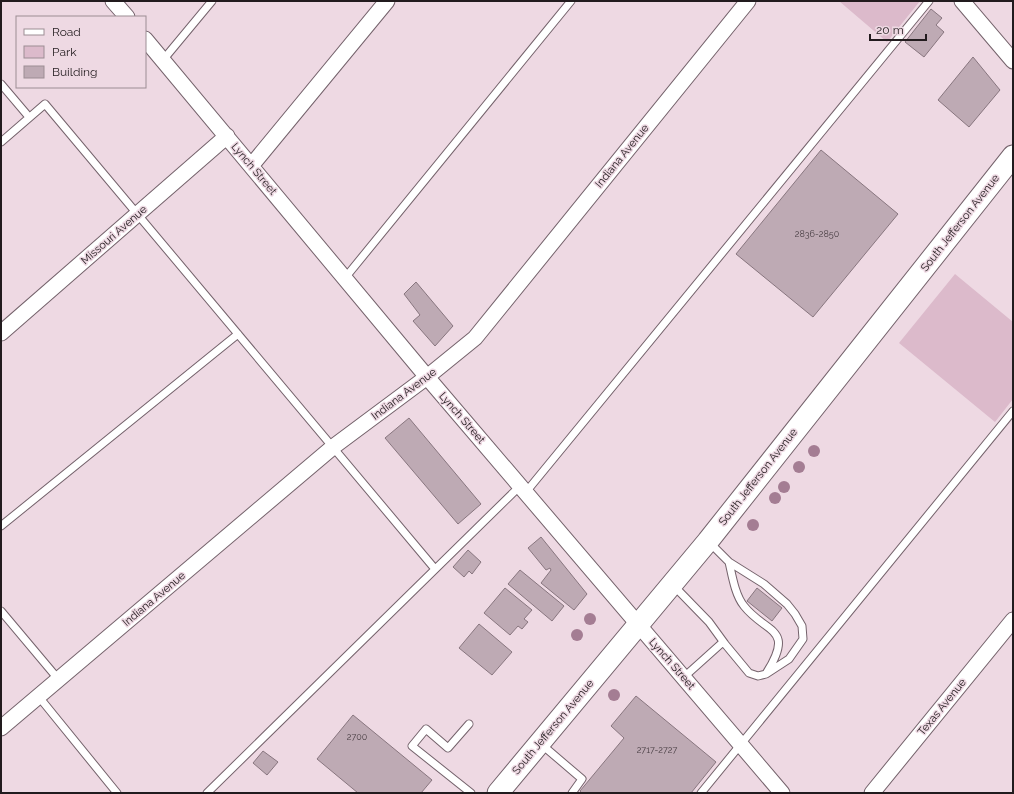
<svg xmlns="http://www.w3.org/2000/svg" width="1014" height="794" font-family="Raleway,sans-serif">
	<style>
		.green { fill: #dcbacb }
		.building { fill: #beaab4; stroke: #88767f }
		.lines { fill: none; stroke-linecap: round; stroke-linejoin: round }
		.lane-casing { stroke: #74626b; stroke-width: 9 }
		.street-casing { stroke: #74626b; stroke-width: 17 }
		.secondary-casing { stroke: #74626b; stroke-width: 23 }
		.lane { stroke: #fff; stroke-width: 7 }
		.street { stroke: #fff; stroke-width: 15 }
		.secondary { stroke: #fff; stroke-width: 21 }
		.tree { fill: #a47d93 }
		.labels { text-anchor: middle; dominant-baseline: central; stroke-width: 3; stroke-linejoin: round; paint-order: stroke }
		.number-label { font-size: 9px; fill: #493f44 }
		.street-label { font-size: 11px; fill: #221b1e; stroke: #eed9e3 }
	</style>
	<rect width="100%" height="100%" fill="#eed9e3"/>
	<path class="green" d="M839,1H920L887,42Z
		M955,274L1013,322V399L995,422L899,343Z"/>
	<path class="building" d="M931,9L942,18L936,25L944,32L924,57L905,42Z
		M973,57L1000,90L969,127L938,100Z
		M821,150L898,214L813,317L736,254Z
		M416,282L453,326L435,346L413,321L420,315L404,294Z
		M409,418L481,504L458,524L385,438Z
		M541,537L587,594L574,610L541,583L551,570L550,568L546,570L528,548Z
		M468,550L481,562L472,574L469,571L464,577L453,567Z
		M520,570L564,606L552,621L508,584Z
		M505,588L532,610L524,619L528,622L522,629L518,626L510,635L484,613Z
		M757,588L782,608L772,621L747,601Z
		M479,624L512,652L492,675L459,648Z
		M636,696L716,762L691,793H582L580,791L624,738L611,726Z
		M353,715L432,780L421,793H358L317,759Z
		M263,751L278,762L267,775L253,763Z"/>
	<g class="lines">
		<g class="lane-casing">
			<path id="lane" d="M163,60L212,1
				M1,84L29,117
				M1,142L45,104L435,569
				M345,278L571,1
				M526,492L929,1
				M1,526L238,334
				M729,562C732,575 735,595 744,606C766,634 795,627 767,672
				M674,586L709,622L725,644L749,673L758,676L766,674L789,659L803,639L802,626L795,614L787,604L764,584L729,562L710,543
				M1,611L59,680
				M684,677L723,642
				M39,697L117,793
				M469,724L448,748L426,729L412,746L471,793
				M541,744L582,779L572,793
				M207,793L520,486
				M701,793L1013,411"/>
		</g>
		<g class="street-casing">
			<path id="street" d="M113,1L127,17
				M962,1L1013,61
				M145,39L427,377L782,793
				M251,166L387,1
				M1,333L227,136
				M1,728L333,447L427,377L475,338L748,1
				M872,793L1013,620"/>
		</g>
		<g class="secondary-casing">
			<path id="secondary" d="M498,793L708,541L1013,156"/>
		</g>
		<use href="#lane" class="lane"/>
		<use href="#street" class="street"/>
		<use href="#secondary" class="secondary"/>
	</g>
	<g class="tree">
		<circle cx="814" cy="451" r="6"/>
		<circle cx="799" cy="467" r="6"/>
		<circle cx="784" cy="487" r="6"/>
		<circle cx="775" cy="498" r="6"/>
		<circle cx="753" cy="525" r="6"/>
		<circle cx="590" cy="619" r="6"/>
		<circle cx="577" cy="635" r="6"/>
		<circle cx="614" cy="695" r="6"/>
	</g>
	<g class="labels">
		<g class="number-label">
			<text x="817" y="234">2836-2850</text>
			<text x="357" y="737">2700</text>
			<text x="657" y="750">2717-2727</text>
		</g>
		<g class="street-label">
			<text transform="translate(622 156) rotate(-51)">Indiana Avenue</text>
			<text transform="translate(254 169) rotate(50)">Lynch Street</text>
			<text transform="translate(960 223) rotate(-52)">South Jefferson Avenue</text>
			<text transform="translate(114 235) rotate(-41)">Missouri Avenue</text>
			<text transform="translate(404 394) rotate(-37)">Indiana Avenue</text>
			<text transform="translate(462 418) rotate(49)">Lynch Street</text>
			<text transform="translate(758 477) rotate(-52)">South Jefferson Avenue</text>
			<text transform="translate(154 599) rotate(-40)">Indiana Avenue</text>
			<text transform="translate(672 664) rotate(49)">Lynch Street</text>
			<text transform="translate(942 707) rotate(-51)">Texas Avenue</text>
			<text transform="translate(553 727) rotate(-50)">South Jefferson Avenue</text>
		</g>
	</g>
	<rect width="1014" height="794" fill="none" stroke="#221b1e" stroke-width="4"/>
	<rect x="16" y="16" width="130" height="72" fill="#eed9e3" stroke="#9c8d94"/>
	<rect x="24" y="29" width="20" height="6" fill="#ffffff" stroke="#9c8d94"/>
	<text x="52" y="36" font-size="12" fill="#221b1e">Road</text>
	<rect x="24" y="46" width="20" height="12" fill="#dcbacb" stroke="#9c8d94"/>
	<text x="52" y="56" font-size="12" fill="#221b1e">Park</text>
	<rect x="24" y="66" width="20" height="12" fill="#beaab4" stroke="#9c8d94"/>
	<text x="52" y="76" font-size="12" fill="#221b1e">Building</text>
	<path d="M870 34v6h56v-6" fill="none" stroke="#221b1e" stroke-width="2"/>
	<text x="876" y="34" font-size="12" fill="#221b1e" stroke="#eed9e3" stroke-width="3" paint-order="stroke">20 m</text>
</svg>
